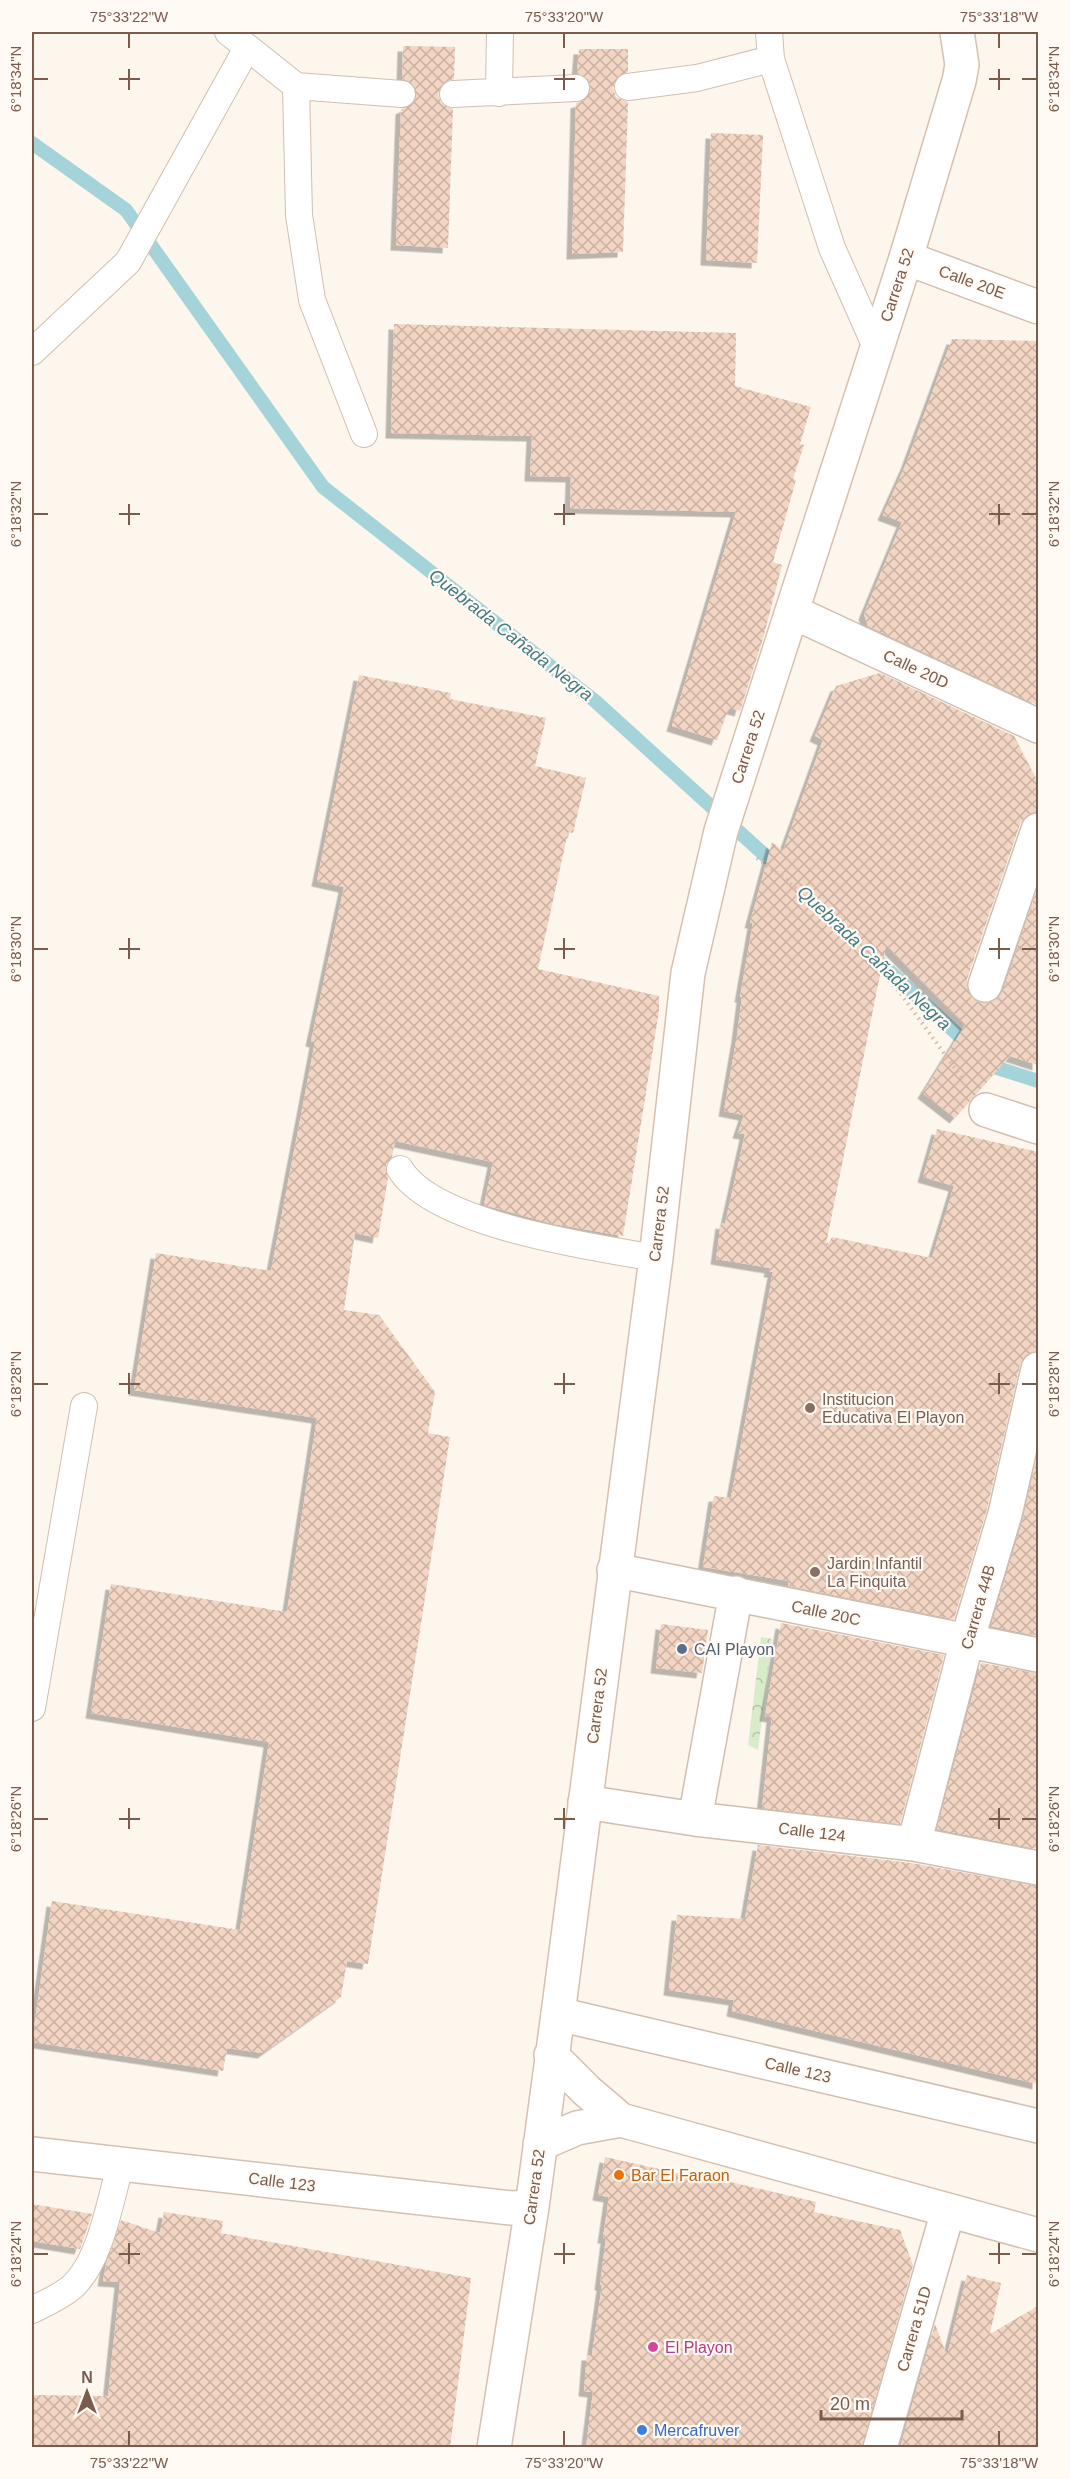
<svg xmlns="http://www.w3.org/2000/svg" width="1070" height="2479" font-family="Helvetica,sans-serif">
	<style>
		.park { fill: url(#park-crowns) }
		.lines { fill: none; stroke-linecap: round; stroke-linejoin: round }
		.stream { stroke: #a5d3da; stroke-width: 14 }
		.building { fill: url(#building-cross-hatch); filter: url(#shadow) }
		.lane-casing { stroke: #d1beb0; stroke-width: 28 }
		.street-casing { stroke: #d1beb0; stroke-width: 36 }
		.secondary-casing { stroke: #d6c0b0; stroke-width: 36 }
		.path { stroke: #d9b8a5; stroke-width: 4; stroke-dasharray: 1.5 4.5; stroke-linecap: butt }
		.lane { stroke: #fff; stroke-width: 26 }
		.street { stroke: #fff; stroke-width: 33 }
		.secondary { stroke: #fff; stroke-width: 33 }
		.ticks { fill: none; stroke: #7a5c4d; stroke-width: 2 }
		.education-dot { fill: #8d6e63; stroke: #fffaf3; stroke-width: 2 }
		.service-dot { fill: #5c6f8a; stroke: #fffaf3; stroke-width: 2 }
		.food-dot { fill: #e8710a; stroke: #fffaf3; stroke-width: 2 }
		.hotel-dot { fill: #d1479c; stroke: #fffaf3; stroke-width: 2 }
		.shop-dot { fill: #3f7fe0; stroke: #fffaf3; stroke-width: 2 }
		.labels { text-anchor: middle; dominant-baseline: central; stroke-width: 4.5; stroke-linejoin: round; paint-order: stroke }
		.street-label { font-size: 16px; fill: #7a5c4d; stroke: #fffaf3 }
		.education-label { font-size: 16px; fill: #785e54; stroke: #fffaf3; text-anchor: start }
		.service-label { font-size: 16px; fill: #4e5e75; stroke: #fffaf3; text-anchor: start }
		.food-label { font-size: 16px; fill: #c56008; stroke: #fffaf3; text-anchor: start }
		.hotel-label { font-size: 16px; fill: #b23c85; stroke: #fffaf3; text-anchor: start }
		.shop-label { font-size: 16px; fill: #366cbe; stroke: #fffaf3; text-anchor: start }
		.water-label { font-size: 18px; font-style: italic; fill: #437c86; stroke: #fffaf3 }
		.neatline { fill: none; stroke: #7a5c4d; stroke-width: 2 }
		.ticks-label { font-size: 15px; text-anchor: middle; fill: #7a5c4d }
	</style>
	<defs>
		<pattern id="park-crowns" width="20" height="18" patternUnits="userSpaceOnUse" patternTransform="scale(1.5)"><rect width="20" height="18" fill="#d8ecc9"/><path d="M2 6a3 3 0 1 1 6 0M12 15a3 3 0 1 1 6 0" fill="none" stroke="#b4c2a5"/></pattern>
		<pattern id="building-cross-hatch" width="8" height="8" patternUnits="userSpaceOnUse" patternTransform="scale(1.5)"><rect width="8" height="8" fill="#f3d5c3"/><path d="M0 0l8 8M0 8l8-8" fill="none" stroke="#cab0a1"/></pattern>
		<filter id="shadow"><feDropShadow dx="-5.5" dy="5.5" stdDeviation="0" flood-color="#0004"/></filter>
	</defs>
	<rect width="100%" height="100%" fill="#fdf6ec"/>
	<path class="park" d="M761,1637L772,1639L758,1750L748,1745Z"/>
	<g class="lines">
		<path class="stream" d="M32,143L126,210L323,487L595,701L780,869
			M869,952L971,1047
			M985,1061L991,1066L1038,1081"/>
	</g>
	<path class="building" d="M403,46L455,47L454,79L444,82L438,94L441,103L453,109L448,248L396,245L401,109L414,103L417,95L411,82L402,79Z
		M579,49H628V72L618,76L613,88L616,97L628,102L623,252L572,254L576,103L585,100L591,88L588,79L577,73Z
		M711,133L763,135L757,263L706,260Z
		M394,324L736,333L735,386L811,407L800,444L804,445L793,479L796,480L773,562L782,565L764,635L740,711L729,708L717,740L672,726L736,512L570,508L571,477L530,476L532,436L391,433Z
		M952,339L1038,341L1037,705L868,626L864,614L902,522L883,515L906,464Z
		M880,673L1014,736L1038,782V812L1026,816L1020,824L967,979V988L971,997L978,1002L988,1003L998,999L1003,991L1038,886V1065L1010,1056L955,1118L923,1093L965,1025L886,945L825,1249L832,1237L932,1258L954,1186L923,1177L937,1129L1038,1152V1351L1025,1356L1020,1365L987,1509L954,1619L788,1586L789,1581L703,1567L714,1496L731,1498L773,1272H769L770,1268L716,1259L721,1223L725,1224L745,1134L738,1133L744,1115L724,1111L737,1036L742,997H740L753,923H750L772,842L783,851L823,740L815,736L836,686Z
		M359,675L451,693L450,699L546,718L535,766L586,778L573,833L568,832L538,969L659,996V1011L623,1236L554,1224L484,1205L493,1162L395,1141L392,1157L386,1165L388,1178L378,1238L355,1233L344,1310L379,1315L435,1392L428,1433L450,1437L368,1964L347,1961L341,1997L263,2053L227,2048L223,2071L32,2042L52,1901L240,1930L269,1742L91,1713L111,1584L287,1612L317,1418L134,1390L156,1253L271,1271L315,1042L311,1041L344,887L317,881Z
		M1038,1451V1636L991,1626L1023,1519Z
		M781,1623L944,1655L900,1824L762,1808L772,1717L765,1716Z
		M661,1624L708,1630L702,1673L656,1668Z
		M981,1663L1038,1673V1849L937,1829Z
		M758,1845L911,1863L1038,1886V2084L732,2011L734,2000L669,1990L677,1915L745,1919Z
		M605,2157L722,2183V2180L816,2202L814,2212L900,2230L913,2265L862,2448H586L593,2392L584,2391L587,2355H592L602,2285H600L606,2238H603L609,2197L598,2195Z
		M32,2204L92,2214L80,2249L32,2241Z
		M164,2212L223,2221L221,2233L471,2278L450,2448H32V2395L108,2396L120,2282L103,2281L106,2264L121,2220L160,2233Z
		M967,2275L1001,2283L990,2334L1038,2306V2448H900L935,2324L947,2356Z"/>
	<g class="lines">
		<g class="lane-casing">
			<path id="lane" d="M228,32L296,86L402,94
				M769,32L771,59L832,248L877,349
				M296,86L299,215L312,300L364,434
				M628,87L697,78L771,59
				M499,93L500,32
				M453,94L576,88
				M32,352L128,262L247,48
				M400,1169C434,1225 592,1247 656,1258
				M32,1708L84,1406
				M32,2310C46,2303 60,2297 72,2287C101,2261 110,2200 121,2163"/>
		</g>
		<g class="street-casing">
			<path id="street" d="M906,258L1038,307
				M793,612L1038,726
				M985,985L1038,830
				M986,1110L1038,1127
				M614,1570L1038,1655
				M585,1802L695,1819L914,1844L1038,1868
				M695,1819L736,1593
				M914,1844L967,1641L1005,1514L1038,1369
				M558,2014L1038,2126
				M880,2448L948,2211"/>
		</g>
		<g class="secondary-casing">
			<path id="secondary" d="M551,2055L587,2091L621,2120L1038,2235
				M540,2144L577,2128L621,2120
				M32,2154L511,2208L532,2207
				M494,2448L532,2207L558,2014L656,1258L688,973L721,831L906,258L959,81L962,65L957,32"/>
		</g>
		<path class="path" d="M757,858L788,881L898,990L962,1078"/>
		<use href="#lane" class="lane"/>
		<use href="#street" class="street"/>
		<use href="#secondary" class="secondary"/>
	</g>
	<path class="ticks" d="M129,33V48M564,33V48M999,33V48M129,69V90M564,69V90M999,69V90M33,79H48M119,79H140M554,79H575M989,79H1010M1022,79H1037M129,504V525M564,504V525M999,504V525M33,514H48M119,514H140M554,514H575M989,514H1010M1022,514H1037M129,938V959M564,938V959M999,938V959M33,949H48M119,949H140M554,949H575M989,949H1010M1022,949H1037M129,1373V1394M564,1373V1394M999,1373V1394M33,1384H48M119,1384H140M554,1384H575M989,1384H1010M1022,1384H1037M129,1808V1829M564,1808V1829M999,1808V1829M33,1819H48M119,1819H140M554,1819H575M989,1819H1010M1022,1819H1037M129,2243V2264M564,2243V2264M999,2243V2264M33,2254H48M119,2254H140M554,2254H575M989,2254H1010M1022,2254H1037M129,2431V2446M564,2431V2446M999,2431V2446"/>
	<g class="education-dot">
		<circle cx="810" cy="1408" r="6"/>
		<circle cx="815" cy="1572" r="6"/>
	</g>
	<circle class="service-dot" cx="682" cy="1649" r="6"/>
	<circle class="food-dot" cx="619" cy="2175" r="6"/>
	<circle class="hotel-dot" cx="653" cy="2347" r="6"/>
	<circle class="shop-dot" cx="642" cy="2430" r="6"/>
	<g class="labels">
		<g class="street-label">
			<text transform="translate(972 282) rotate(20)">Calle 20E</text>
			<text transform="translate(897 285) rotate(-72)">Carrera 52</text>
			<text transform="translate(916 669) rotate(25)">Calle 20D</text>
			<text transform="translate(748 747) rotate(-72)">Carrera 52</text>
			<text transform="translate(659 1224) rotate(-83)">Carrera 52</text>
			<text transform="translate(978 1607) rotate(-74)">Carrera 44B</text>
			<text transform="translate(826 1613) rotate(12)">Calle 20C</text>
			<text transform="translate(597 1706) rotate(-83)">Carrera 52</text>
			<text transform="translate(812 1832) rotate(7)">Calle 124</text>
			<text transform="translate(798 2070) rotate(13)">Calle 123</text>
			<text transform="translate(282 2182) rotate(7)">Calle 123</text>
			<text transform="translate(534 2187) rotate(-82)">Carrera 52</text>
			<text transform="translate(914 2329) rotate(-74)">Carrera 51D</text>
		</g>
		<g class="education-label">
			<text x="822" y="1399">Institucion<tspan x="822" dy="18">Educativa El Playon</tspan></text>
			<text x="827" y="1563">Jardin Infantil<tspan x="827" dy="18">La Finquita</tspan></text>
		</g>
		<g class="service-label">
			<text x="694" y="1649">CAI Playon</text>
		</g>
		<g class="food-label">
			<text x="631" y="2175">Bar El Faraon</text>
		</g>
		<g class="hotel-label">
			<text x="665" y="2347">El Playon</text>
		</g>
		<g class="shop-label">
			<text x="654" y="2430">Mercafruver</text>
		</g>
		<g class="water-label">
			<text transform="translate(511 635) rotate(38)">Quebrada Cañada Negra</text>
			<text transform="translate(874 958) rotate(43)">Quebrada Cañada Negra</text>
		</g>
	</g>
	<rect width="1070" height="2479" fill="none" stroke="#fffaf3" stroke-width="66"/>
	<g transform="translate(87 2392)" stroke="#fffaf3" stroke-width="4.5" paint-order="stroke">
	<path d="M0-4.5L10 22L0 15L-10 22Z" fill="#7a5c4d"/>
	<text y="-9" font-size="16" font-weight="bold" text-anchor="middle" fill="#7a5c4d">N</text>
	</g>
	<path d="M821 2410v9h141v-9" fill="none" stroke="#7a5c4d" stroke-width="3"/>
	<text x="830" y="2410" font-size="18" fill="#7a5c4d" stroke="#fffaf3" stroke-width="4.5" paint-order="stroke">20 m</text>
	<rect x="33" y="33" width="1004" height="2413" class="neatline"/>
	<g class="ticks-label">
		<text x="129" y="22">75°33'22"W</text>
		<text x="564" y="22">75°33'20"W</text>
		<text x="999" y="22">75°33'18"W</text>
		<text transform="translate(16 79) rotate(-90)" y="5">6°18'34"N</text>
		<text transform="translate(1054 79) rotate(-90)" y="5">6°18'34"N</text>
		<text transform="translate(16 514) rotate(-90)" y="5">6°18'32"N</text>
		<text transform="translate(1054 514) rotate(-90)" y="5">6°18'32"N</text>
		<text transform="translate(16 949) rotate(-90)" y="5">6°18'30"N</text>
		<text transform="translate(1054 949) rotate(-90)" y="5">6°18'30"N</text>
		<text transform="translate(16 1384) rotate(-90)" y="5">6°18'28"N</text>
		<text transform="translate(1054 1384) rotate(-90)" y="5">6°18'28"N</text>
		<text transform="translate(16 1819) rotate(-90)" y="5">6°18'26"N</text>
		<text transform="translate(1054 1819) rotate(-90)" y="5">6°18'26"N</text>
		<text transform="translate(16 2254) rotate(-90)" y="5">6°18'24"N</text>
		<text transform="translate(1054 2254) rotate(-90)" y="5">6°18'24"N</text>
		<text x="129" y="2468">75°33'22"W</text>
		<text x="564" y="2468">75°33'20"W</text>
		<text x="999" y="2468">75°33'18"W</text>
	</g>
</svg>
